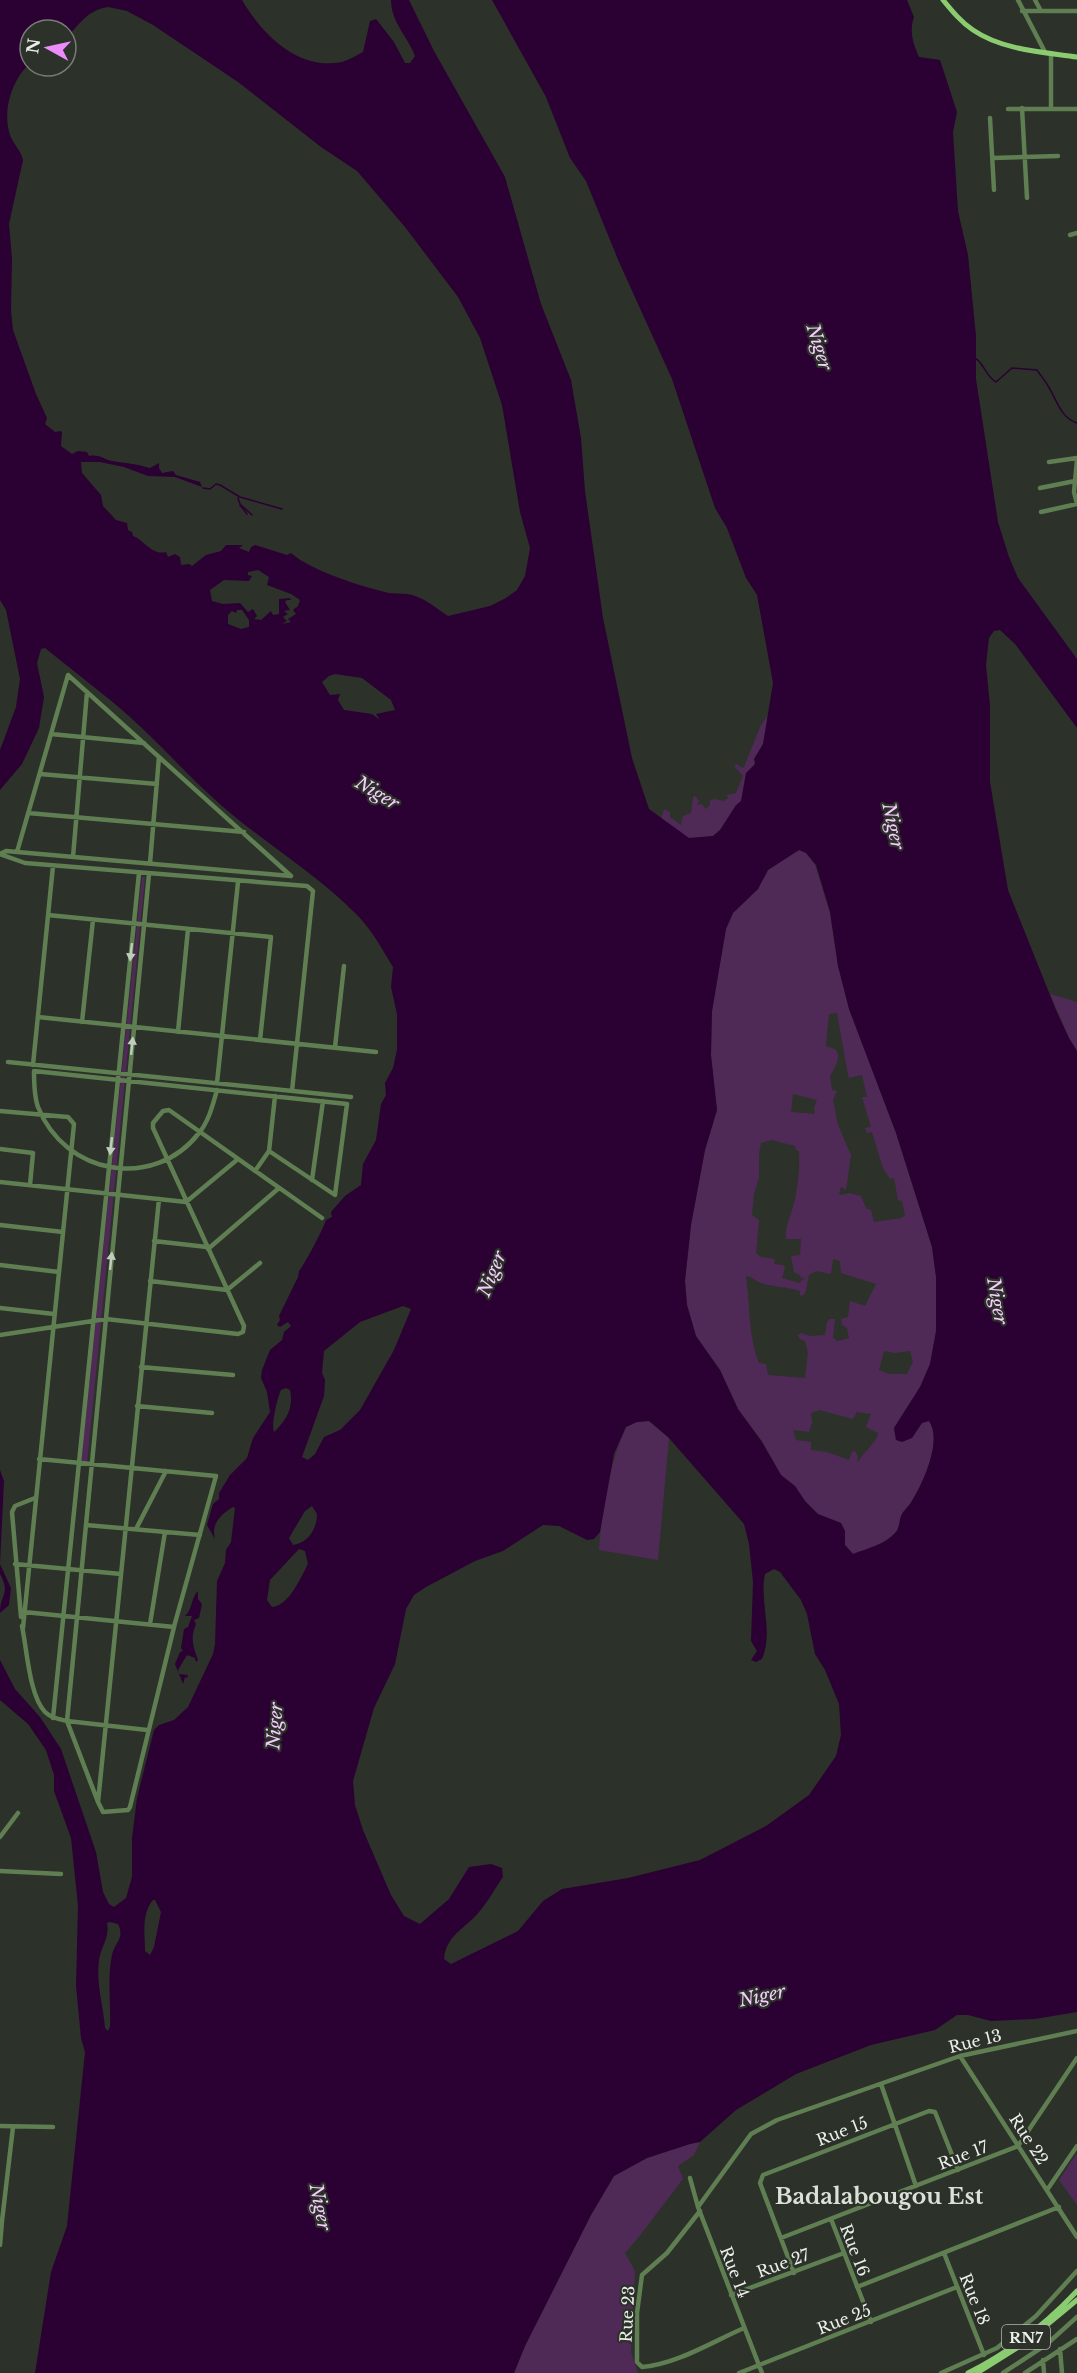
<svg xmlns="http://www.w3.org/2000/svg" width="1077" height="2373" font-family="'Libre Baskerville',serif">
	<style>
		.green { fill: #502a57; fill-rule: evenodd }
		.water { fill: #2b0032; fill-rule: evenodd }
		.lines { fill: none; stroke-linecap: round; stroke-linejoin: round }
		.stream { stroke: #2b0032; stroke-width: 1.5 }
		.minor { stroke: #5f7e52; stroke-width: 4.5 }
		.major { stroke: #8ccc70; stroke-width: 5 }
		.oneway { fill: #c1cdbc }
		.labels { text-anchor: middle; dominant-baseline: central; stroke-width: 4.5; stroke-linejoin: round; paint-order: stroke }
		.shield { fill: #2c312a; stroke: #b2b6b0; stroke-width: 1.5 }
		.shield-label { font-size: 15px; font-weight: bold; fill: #ebefe9 }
		.street-label { font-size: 16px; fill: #ebefe9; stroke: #2c312a }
		.water-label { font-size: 18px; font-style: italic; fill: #f7ccfe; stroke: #2c312a }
		.district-label { font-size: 22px; font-weight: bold; fill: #dae2d8; stroke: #2c312a }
	</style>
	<rect width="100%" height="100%" fill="#2c312a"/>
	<path class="green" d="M769,714L763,744L756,757L755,764L746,774L742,799L720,830L713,836L689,838L661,819L664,809L670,812V817L681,825L683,816L691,813L693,797L695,796L699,801L697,805L701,804L706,809L710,805V800L715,799L724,801L728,798L727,795L736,793L743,776L734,766L737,764L742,768L744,767L761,725Z
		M799,850L806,853L815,865L830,913L838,966L849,1009L896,1133L932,1247L936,1277V1331L930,1364L920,1387L894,1428L896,1440L912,1438L922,1423L929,1421C943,1441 922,1485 910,1504C907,1508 903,1511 901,1516C899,1521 900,1528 895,1533C885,1544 866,1549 853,1554L845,1545V1531L841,1523L818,1514L805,1501L795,1486L781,1475L762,1441L738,1409L720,1370L696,1336L687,1305L685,1281L691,1225L705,1150L717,1110L711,1055L712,1011L726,929L733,913L758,889L768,870ZM837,1013L848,1075L849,1078L862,1075L867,1097H862L871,1127L865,1128L867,1133L872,1132L883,1168L890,1179L894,1178L898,1200L902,1201L905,1215L902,1218L874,1222L871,1210L866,1208L861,1196L849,1193L841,1195L839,1193L841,1187L846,1190L851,1155L838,1125L833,1100L837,1091L832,1090L830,1076C836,1066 846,1048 827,1047L826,1044L829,1014ZM793,1094L817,1100L814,1108L815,1114L791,1112ZM771,1140L795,1146L796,1150L799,1151C800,1170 798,1189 793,1207C790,1219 785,1226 786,1239H801L800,1255L791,1256L794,1272L800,1275L801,1278H805L799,1283L782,1278L785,1268L783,1265L774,1264L775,1259L761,1257L756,1253L759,1220L752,1215L754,1194L759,1178V1154L761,1143ZM833,1259L840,1261L841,1273L876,1284L865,1306L850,1301L848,1317L841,1319L842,1325L847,1328L849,1338L838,1341L833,1338L835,1319H830L827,1322L825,1335L810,1336L801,1333L798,1335L800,1339L805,1341L808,1352L805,1378L768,1375L766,1364L759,1363C748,1335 750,1305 746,1276C754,1277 756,1282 764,1284C776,1287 788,1287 800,1291V1296L805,1294L809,1275L816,1271L831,1274ZM884,1351L895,1353L910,1351L913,1362L907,1374H889L879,1370ZM819,1410L853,1419L857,1412L871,1414L866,1427L878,1433C878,1441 863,1453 857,1463L858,1456L855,1451L852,1452L849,1460L827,1452L811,1450V1442L796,1440L793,1430L809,1432L812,1423L811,1413Z
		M142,877H145L87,1463H81Z
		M1050,994L1077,1002V1051L1069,1038Z
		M649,1421L669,1438L658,1560L599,1550C602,1507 609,1466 626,1427L637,1422Z
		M700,2142L694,2155L678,2166L683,2179L638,2238L625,2253L635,2271L631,2352L638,2373H514L525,2346L591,2215L614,2176L647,2158L690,2144Z
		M1077,2153V2205L1059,2180Z"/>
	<path class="water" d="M0,0H242C262,34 298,71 342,62C349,60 357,55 363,52L370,21L376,19L394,42L405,63H410L415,56C408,37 391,22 391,0H409L434,51L505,177L541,304L571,380L581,438L585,491L603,618L632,758L649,809L689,838L713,836L720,830L736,805L741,801L746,773L755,764L754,759L763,744L773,683L757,595L746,578L727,528L715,508L672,379L619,262L586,181L570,158L546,97L492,0H907L914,17C909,32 913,43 919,57L940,60L957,112L953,132L958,211L968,255L976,336V379L998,522L1009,557L1018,578L1077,659V728L1015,644L1000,630L994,631L989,638L986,665L990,706V782L1008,890L1056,1010L1069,1038L1077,1051V2012L1035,2019L991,2021L968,2015H957L935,2030L871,2045L796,2074L736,2110L700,2142L690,2144L647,2158L614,2176L591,2215L525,2346L514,2373H35L51,2272L67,2226L85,2052L81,2038L76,1986L78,1906L71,1838L54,1791V1775L46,1750L28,1724L0,1700V1660L15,1689L40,1717L61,1749L96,1852L103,1892L109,1904L114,1907L126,1898L132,1877V1838L137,1798L154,1730L159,1725L174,1720L188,1707L213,1654L215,1644L217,1581L225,1563L226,1550L231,1542L235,1508L233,1507C220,1515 211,1524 215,1539L207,1525L213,1504L219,1499V1493L230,1475L247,1458L253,1438L270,1412L267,1392L261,1378L262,1370L270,1350L282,1340L284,1332L291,1326L288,1322L280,1327L277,1325L280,1320L279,1316L298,1277L299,1271C303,1267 324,1228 326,1220L332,1217L331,1212L345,1196L361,1185L363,1164L376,1140L381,1104L386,1095L385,1083L393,1068L397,1050V1014L391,987L393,967C382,949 372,930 357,915C317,874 266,844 222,806C190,778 162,746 130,717C103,693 73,671 45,648L41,649L37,663L44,697L39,728L22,764L0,790V750L16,707L20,679L6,610L0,600ZM108,7L127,11L153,25L238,82L321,147L357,171L405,227L458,297L480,338L502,405L520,512L530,548L525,576L517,590L506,598L490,606L448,616C436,608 426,599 412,595C405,593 397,594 389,593C363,587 311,571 291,553L287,555L255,545L251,547L249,552L239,548L243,545H226L221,551L206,555L192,566L189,564L181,565L180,557L175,554L168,557L166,552C152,556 143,539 133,536L132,532L128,530L127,523L116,520L103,506L101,495L82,473L81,462H100L124,467L148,476L175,477L202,487L200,482L176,475L173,471L162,473L159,468V463L150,468C137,464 125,463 112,461C103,459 99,454 89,456L87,452L78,451L72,454L61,446L62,432L60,431L55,432L45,424L47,418L36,394L13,330L11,311L12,258L9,224L23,160C21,150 13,144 10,135C2,110 12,80 30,63V30H66V38C81,23 86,11 108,7ZM258,570L269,577L267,585L291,594L300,600L298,606L293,610L296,614L288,619L291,622L282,624L287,621L283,617L288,614L284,611L290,610L285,602L287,600H291L290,598L279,599V614L273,615L271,611L261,620L254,619L257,616L253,609L248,612L240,603L223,604L212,601L210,590L224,580L249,581L252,576L248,575V572ZM237,610H242L249,620V627L241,629L228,624V615L232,611L236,613ZM335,674L362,678L391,700L395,710L376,714L380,720L372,714L344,710L338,700L340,694L330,695L322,682L329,676ZM799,850L806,853L816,865L830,912L838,966L849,1009L896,1133L932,1247L936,1277V1331L930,1364L920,1387L894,1428L896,1440L902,1442L912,1438L922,1423L929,1421C943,1441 922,1486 910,1504C907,1508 903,1511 901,1516C899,1521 900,1528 895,1533C886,1544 866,1549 853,1554L845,1545V1531L841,1523L818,1514L805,1501L795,1486L781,1475L762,1442L738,1409L720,1370L696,1336L687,1305L685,1281L691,1225L705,1150L717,1110L711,1055L712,1011L726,929L733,913L758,889L768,870ZM403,1306L411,1309L394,1350L360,1410L340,1430L324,1437L315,1454L308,1460L302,1457L324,1396L325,1380L322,1373L324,1351L360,1322ZM286,1388L290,1390C294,1408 286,1421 274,1432C271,1426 277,1398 281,1390ZM649,1421L669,1438L744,1524L749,1544L753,1582L751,1641L757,1651L751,1660L756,1662L762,1659C774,1631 759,1603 765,1574L774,1569L780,1572L801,1600L807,1614L815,1654L825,1670L839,1704L841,1735L836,1756L809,1795L766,1826L700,1860L628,1878L562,1889L543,1901L518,1931L451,1964L444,1959C446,1935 465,1929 479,1912C488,1902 495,1888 503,1877L502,1868L491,1864L469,1867L449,1899L420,1924L404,1916L391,1895L363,1830L355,1805L353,1781L374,1708L395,1664L406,1609L414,1595L426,1587L475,1561L503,1551L543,1525L559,1526L587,1540L594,1539L600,1532L614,1454L626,1427L637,1422ZM312,1506L317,1514C317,1529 308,1543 293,1545L289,1538L305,1511ZM299,1549L305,1551L308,1564C301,1577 289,1606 272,1607L267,1600L270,1580ZM153,1900H155L161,1912L154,1947L150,1955L145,1951C145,1934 141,1914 153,1900ZM110,1922L118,1924C125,1939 115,1942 112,1955C107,1978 111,2003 110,2026L108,2031L105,2028C103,2005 96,1983 99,1960C101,1946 110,1938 107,1923Z
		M0,1470L4,1481L0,1564L11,1588L9,1605L0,1613C0,1593 11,1595 0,1574Z
		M198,1591V1599L202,1604L199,1618L194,1620L196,1624C190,1638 193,1646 198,1660L196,1662L195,1658L187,1655L178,1670L179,1674L188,1675L187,1678L185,1677L183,1684L175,1664L180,1652L183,1651L181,1648L184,1629L188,1627L192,1616H185C193,1609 191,1597 198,1591Z"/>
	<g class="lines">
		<path class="stream" d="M975,358C984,363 986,377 996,382L1012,368L1037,370C1040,375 1045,380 1048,386C1057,400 1060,417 1077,423
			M203,488L210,489L216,484L220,485L240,497L282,509
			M238,498L240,504L252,515
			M240,505L247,514"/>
		<path class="minor" d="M1018,0L1045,52
			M1035,0L1041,11
			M1022,11H1077
			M1022,108L1027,198
			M1051,108V53
			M1008,109H1077
			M990,118L994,190
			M992,158L1058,156
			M1070,235L1077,233
			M1077,460L1074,492L1077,504
			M1049,462L1077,458
			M1040,488L1075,481
			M1041,512L1077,504
			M51,734L144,743
			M40,774L157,784
			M28,813L244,832
			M17,852L68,675L291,876
			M0,854L25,863L307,886L313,891L292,1091
			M0,854L6,851L291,876
			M73,857L87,692
			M150,863L159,757
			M149,874L67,1721L98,1802L159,1199
			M48,915L271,937L260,1040
			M38,1017L376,1052
			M82,1022L93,920
			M178,1032L188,929
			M335,1047L344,966
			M8,1062L351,1097
			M33,1065L53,866
			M217,1083L238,882
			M217,1090C213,1104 209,1121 199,1133C154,1191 65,1175 38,1107C34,1096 34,1083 34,1071L347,1104L335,1195L269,1151
			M0,1111L68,1117L74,1124L23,1628
			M0,1149L33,1153L30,1185
			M255,1171L269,1151L275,1096
			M312,1180L323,1101
			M0,1182L186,1202L238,1159
			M0,1225L63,1232
			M154,1241L207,1247
			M208,1249L279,1188
			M0,1265L59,1272
			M150,1281L227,1290L260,1263
			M0,1308L54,1314
			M0,1335L106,1319L238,1334L243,1332L244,1326L153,1128V1123L163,1111L169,1110L322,1218
			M141,1367L233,1375
			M137,1406L212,1413
			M39,1459L216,1476L175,1623L130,1807L128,1810L103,1812L98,1802
			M86,1525L200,1535
			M136,1529L166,1471
			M15,1564L121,1574
			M24,1612L174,1627
			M21,1617L12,1512L15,1506L35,1498
			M150,1624L165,1532
			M22,1626C27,1649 29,1695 45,1712C51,1718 59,1719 67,1721L147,1730
			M53,1718L139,873
			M0,1837L18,1813
			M0,1871L61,1874
			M960,2056L1077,2237
			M881,2084L916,2186
			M0,2126L53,2127
			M690,2178L698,2207L762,2373
			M1047,2190L1077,2146
			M698,2207L751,2134L777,2120L960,2056L1077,2031
			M700,2211L667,2253L642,2275L637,2313V2362L642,2367C677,2364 712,2342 744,2328
			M831,2219L871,2322
			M0,2221H2L13,2127
			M781,2238L1018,2146L1077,2058
			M0,2245L2,2221
			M944,2253L984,2355
			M794,2273L760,2183L763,2175L929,2111L935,2112L958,2170
			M857,2287L1059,2207
			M731,2295L844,2253
			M1060,2349L1062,2373
			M1043,2360L1044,2373
			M739,2373L957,2287
			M941,2373L997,2348L1036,2316L1077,2271
			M1003,2373L1047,2344L1077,2317
			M1025,2373L1077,2339"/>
		<path class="major" d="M943,0C952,11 961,22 973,30C1002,50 1043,52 1077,57
			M968,2373C1008,2353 1046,2324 1077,2291
			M977,2373L1025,2343L1077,2300"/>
	</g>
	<defs><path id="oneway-solid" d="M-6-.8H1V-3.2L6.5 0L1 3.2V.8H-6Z" transform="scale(1.5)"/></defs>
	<g class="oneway">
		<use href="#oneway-solid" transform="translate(131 952) rotate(96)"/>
		<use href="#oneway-solid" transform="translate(132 1046) rotate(-84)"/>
		<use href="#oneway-solid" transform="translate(111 1146) rotate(96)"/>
		<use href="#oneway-solid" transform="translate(111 1261) rotate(-84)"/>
	</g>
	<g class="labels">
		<rect class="shield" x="1002" y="2325" width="48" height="24" rx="4.5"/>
		<g class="shield-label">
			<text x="1026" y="2337">RN7</text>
		</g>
		<g class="street-label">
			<text transform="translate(975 2041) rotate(-14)">Rue 13</text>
			<text transform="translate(842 2131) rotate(-21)">Rue 15</text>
			<text transform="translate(1029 2139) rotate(57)">Rue 22</text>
			<text transform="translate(963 2155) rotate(-21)">Rue 17</text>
			<text transform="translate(855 2250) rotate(69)">Rue 16</text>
			<text transform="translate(783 2263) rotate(-20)">Rue 27</text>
			<text transform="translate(735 2272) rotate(69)">Rue 14</text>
			<text transform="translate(975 2299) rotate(68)">Rue 18</text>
			<text transform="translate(627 2314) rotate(-87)">Rue 23</text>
			<text transform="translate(844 2319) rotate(-21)">Rue 25</text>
		</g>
		<g class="water-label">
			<text transform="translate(819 347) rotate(73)">Niger</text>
			<text transform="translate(377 793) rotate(31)">Niger</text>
			<text transform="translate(893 826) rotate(78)">Niger</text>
			<text transform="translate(492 1274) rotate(-68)">Niger</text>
			<text transform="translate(997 1301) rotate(80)">Niger</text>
			<text transform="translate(275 1726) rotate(-86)">Niger</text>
			<text transform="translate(762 1996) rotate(-12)">Niger</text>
			<text transform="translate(320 2207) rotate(79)">Niger</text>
		</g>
		<g class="district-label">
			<text x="879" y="2196">Badalabougou Est</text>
		</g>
	</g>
	<g transform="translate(48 48) rotate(278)"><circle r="28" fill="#2c312a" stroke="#787d76" stroke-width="1.5"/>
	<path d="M0-4.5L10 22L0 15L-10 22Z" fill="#ec8cfb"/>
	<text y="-9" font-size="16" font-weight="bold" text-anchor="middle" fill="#ebefe9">N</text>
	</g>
</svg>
